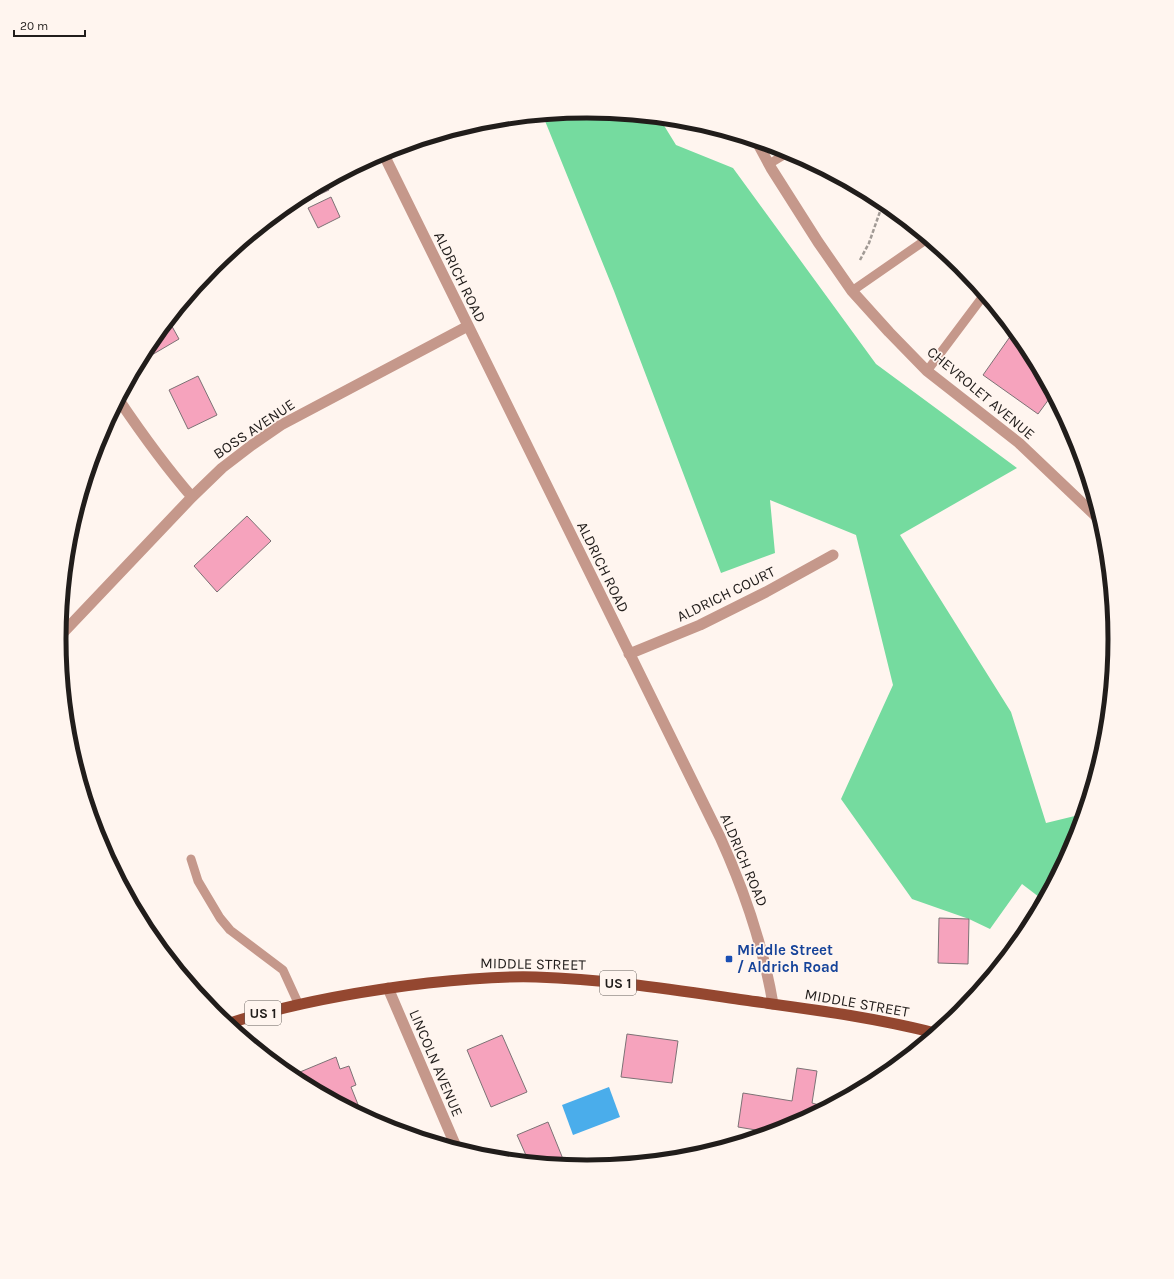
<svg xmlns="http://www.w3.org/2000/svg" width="1174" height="1279" font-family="Karla,sans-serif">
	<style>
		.forest { fill: #75db9f }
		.water { fill: #4aadeb }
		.building { fill: #f6a3bd; stroke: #7c7275 }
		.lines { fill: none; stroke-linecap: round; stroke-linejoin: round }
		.path { stroke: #a19a95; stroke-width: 2.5; stroke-dasharray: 4 2; stroke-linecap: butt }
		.service { stroke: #c5988b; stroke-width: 9 }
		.minor { stroke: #c5988b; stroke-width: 11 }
		.primary { stroke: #944730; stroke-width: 11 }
		.transit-dot { fill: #1a4fb4; stroke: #fff5ef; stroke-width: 1.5 }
		.labels { text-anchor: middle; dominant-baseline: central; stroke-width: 3.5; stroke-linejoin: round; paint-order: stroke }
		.shield { fill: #fff5ef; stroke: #645e5b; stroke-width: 1 }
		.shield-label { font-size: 14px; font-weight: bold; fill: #211d1b }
		.street-label { font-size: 15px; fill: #211d1b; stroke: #fff5ef }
		.transit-label { font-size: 15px; font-weight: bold; fill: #164399; stroke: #fff5ef; text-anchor: start }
		.rim { fill: none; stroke: #211d1b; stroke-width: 5 }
	</style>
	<rect width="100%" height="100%" fill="#fff5ef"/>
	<path class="forest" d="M587,112L660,119L676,145L733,168L876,364L1017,468L900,535L1011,712L1046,823L1083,814L1075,842L1043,900L1022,884L990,929L969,919L912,899L841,799L893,685L856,535L770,500L775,553L721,573L614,291L543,116Z"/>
	<path class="water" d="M609,1087L620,1117L573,1135L562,1105Z"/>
	<path class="building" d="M326,183L329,190L310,199L308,193Z
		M331,197L340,217L318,228L308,208Z
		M169,321L179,339L150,356L146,349L148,346Z
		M1014,331L1026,346L1052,395L1038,414L983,375Z
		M198,376L217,415L188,429L169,390Z
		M247,516L271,541L217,592L194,566Z
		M939,918L969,919L968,964L938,963Z
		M627,1034L678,1041L672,1083L621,1077Z
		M502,1035L527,1092L491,1107L467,1050Z
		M336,1057L340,1069L349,1066L356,1085L351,1087L359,1107L352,1110L305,1085L300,1072Z
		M797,1068L817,1071L812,1103L819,1105V1112L782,1130V1127L771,1125L768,1132L738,1127L743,1093L792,1101Z
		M548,1122L563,1159L552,1164L529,1162L517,1135Z"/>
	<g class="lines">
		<path class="path" d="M860,260L869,243L883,203"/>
		<path class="service" d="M769,164L789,152
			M852,291L927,239
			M927,371L984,295
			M191,859L198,881L220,918L230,930L283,970L299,1005"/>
		<path class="minor" d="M757,142L771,168L818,242L852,291L889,332L927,371L1019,443L1100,520
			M383,153L720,837C745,892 763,945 773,1004
			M119,400C142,434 165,466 192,497
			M59,637L192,497L222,468L252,445L281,425L468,326
			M629,654L700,625L766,592L833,555
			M388,988L457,1149"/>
		<path class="primary" d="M227,1024C292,1003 361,991 428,983C464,979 500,976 536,977C606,979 675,990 744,1000C808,1009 873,1017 935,1033"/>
	</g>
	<rect class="transit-dot" x="725" y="955" width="8" height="8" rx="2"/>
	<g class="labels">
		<g class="shield">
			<rect x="600" y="971" width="36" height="24" rx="3"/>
			<rect x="245" y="1001" width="36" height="24" rx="3"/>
		</g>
		<g class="shield-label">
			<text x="618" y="983">US 1</text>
			<text x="263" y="1013">US 1</text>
		</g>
		<g class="street-label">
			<text transform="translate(460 277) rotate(64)">ALDRICH ROAD</text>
			<text transform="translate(981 393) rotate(40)">CHEVROLET AVENUE</text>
			<text transform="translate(254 429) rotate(-34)">BOSS AVENUE</text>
			<text transform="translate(603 567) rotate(64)">ALDRICH ROAD</text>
			<text transform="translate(726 594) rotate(-26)">ALDRICH COURT</text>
			<text transform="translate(744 860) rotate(67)">ALDRICH ROAD</text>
			<text transform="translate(533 964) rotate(1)">MIDDLE STREET</text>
			<text transform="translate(857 1003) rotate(10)">MIDDLE STREET</text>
			<text transform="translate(436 1063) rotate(67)">LINCOLN AVENUE</text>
		</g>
		<g class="transit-label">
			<text x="737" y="950">Middle Street<tspan x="737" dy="17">/ Aldrich Road</tspan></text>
		</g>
	</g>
	<path d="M0 0H1174V1279H0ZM66 639a521 521 0 1 1 1042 0a521 521 0 1 1-1042 0Z" fill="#fff5ef" fill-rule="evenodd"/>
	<path class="rim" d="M66 639a521 521 0 1 1 1042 0a521 521 0 1 1-1042 0Z"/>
	<path d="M14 30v6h71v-6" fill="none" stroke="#211d1b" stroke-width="2"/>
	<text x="20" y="30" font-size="12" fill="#211d1b" stroke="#fff5ef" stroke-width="3" paint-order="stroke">20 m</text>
</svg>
